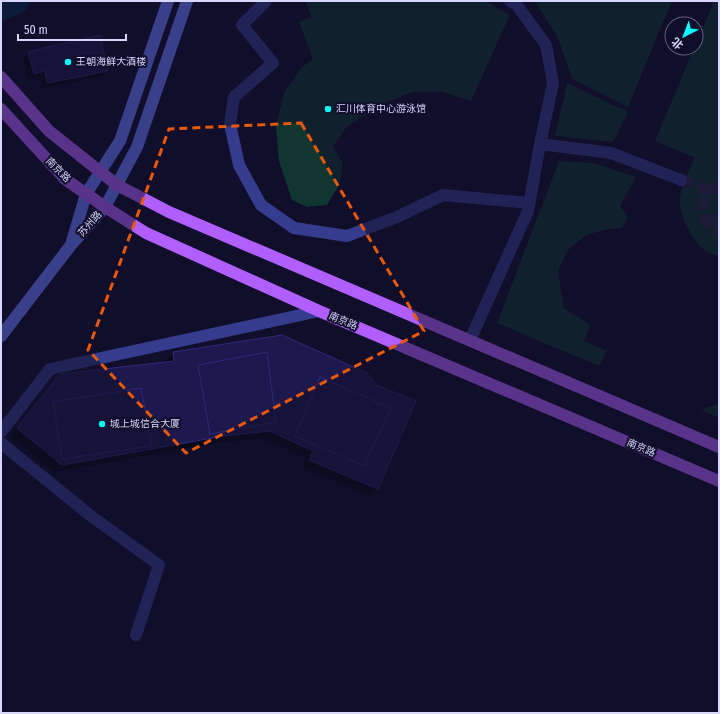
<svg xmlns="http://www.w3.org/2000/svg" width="720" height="714" font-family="'Fira Sans Condensed','Noto Sans SC',sans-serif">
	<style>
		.green { fill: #11352f }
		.shadow { fill: #0007 }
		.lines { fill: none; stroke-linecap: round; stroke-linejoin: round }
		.river { stroke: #082a4f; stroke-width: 26 }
		.building { fill: #1d184d; stroke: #30297b }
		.street-tunnel { stroke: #2e2c4a; stroke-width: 12; stroke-dasharray: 12 6; stroke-linecap: butt }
		.street { stroke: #353c8d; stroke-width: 12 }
		.secondary { stroke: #6e7bff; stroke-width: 12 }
		.primary { stroke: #b15eff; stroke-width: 12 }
		.marked { fill: none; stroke: #e8590c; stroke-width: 3; stroke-dasharray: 8 5; stroke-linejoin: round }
		.poi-dot { fill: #03fffc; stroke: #100e2a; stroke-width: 1.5 }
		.labels { text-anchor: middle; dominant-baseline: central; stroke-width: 4; stroke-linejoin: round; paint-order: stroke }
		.poi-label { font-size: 10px; fill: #d7d7ff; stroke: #100e2a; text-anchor: start }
		.street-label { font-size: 10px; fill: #d7d7ff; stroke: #100e2a }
	</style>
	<rect width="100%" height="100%" fill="#100e2a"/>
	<path class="green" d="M306,1H483L489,3L510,15L471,101L442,92H413L390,101L363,116L346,128L333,146L343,164L339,185L327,205L307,207L292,200L279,161L276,126L284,93L301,68L313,59L299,22L311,17Z
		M535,1H672L628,107L572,79L558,38Z
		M714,1H719V256C715,255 710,254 707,252C693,243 679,216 680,199C680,190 690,166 695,158L655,141L694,48H696V44Z
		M567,83L628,112L613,142L555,136Z
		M559,161L594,163L636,177L620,206L628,216L622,228L608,229L586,235L567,251L558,271L564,308L590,325L584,341L607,351L599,366L497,323Z
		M719,403V418L701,410Z"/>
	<path class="shadow" d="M29,53L107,71L102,76L42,88L40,76L28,79L23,59Z
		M174,353L376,386L415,402L377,489L370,496L302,468L306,458L262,438L215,443L54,472L10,436L53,383L60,375L166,363V361Z"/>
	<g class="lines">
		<path class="river" d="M1,8L16,1"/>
	</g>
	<path class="building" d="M100,35L108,71L47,83L45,71L34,74L28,52Z
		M282,335L367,373L376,385L416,401L378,489L309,460L313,451L270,431L224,436L62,465L17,428L60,374L174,361L173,352Z
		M267,352L276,422L210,434L198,365Z
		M320,377L391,408L364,466L295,436Z
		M141,388L152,446L62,459L53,402Z"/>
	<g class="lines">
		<path class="street-tunnel" d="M681,180L710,191
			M719,186C697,194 700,221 719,231"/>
		<path class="street" d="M266,1L242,25L273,63L234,97L230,124L239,165L261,205L294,228L347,236L397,217L443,195L529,203
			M540,144L611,153L681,180
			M470,340L528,211L540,144L553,83L546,45L516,4L510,1
			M1,432L50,369L319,311
			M1,443L91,516L159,565L136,635"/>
		<path class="secondary" d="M168,1L120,141L86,194L71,245L105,207L137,147L187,1
			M1,336L71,245"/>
		<path class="primary" d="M1,77L49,131L117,185L169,212L719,447
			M1,109L65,179L105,207L146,233L319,311L719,481"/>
	</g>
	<path d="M0 0H720V714H0ZM301,123L424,331L186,453L88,350L169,129Z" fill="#100e2a" fill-opacity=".55" fill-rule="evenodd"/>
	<path class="marked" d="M301,123L424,331L186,453L88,350L169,129Z"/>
	<g class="poi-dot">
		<circle cx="68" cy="62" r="4"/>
		<circle cx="328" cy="109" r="4"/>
		<circle cx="102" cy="424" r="4"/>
	</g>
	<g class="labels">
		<g class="poi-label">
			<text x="76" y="62">王朝海鲜大酒楼</text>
			<text x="336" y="109">汇川体育中心游泳馆</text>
			<text x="110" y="424">城上城信合大厦</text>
		</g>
		<g class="street-label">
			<text transform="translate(58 170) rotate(45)">南京路</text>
			<text transform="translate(90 224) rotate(-48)">苏州路</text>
			<text transform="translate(343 321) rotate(23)">南京路</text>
			<text transform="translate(641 448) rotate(23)">南京路</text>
		</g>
	</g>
	<rect width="720" height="714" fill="none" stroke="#d7d7ff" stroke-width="4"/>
	<g transform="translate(684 36) rotate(222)"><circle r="19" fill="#100e2a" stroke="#605e7f"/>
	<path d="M0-3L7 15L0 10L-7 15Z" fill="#03fffc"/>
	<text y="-6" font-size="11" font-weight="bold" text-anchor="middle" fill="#d7d7ff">北</text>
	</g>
	<path d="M18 34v6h108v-6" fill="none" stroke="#d7d7ff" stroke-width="2"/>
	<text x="24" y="34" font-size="12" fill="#d7d7ff" stroke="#100e2a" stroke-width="3" paint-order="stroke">50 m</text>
</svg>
